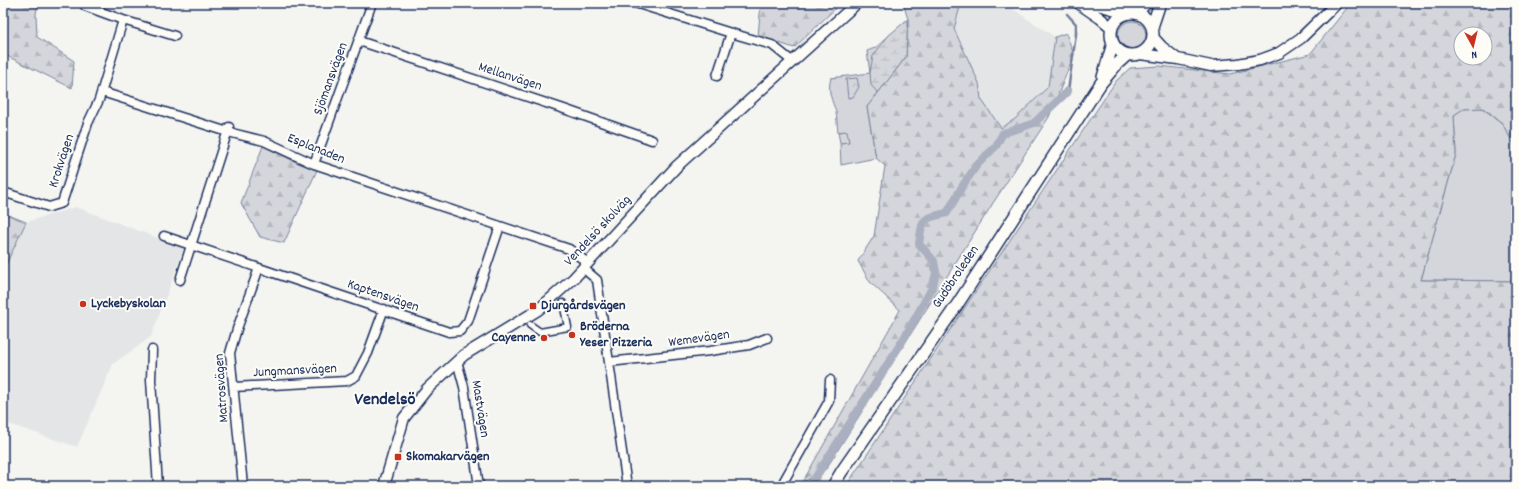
<svg xmlns="http://www.w3.org/2000/svg" width="1519" height="489" font-family="Dekko,sans-serif">
	<style>
		.built { fill: #e4e5e6 }
		.grass { fill: #d4d6db; stroke: #78829c }
		.forest { fill: url(#forest-firs); stroke: #78829c; fill-rule: evenodd }
		.wetland { fill: url(#wetland-marsh); stroke: #78829c }
		.park { fill: url(#park-crowns); stroke: #78829c }
		.lines { fill: none; stroke-linecap: round; stroke-linejoin: round }
		.stream { stroke: #717c98; stroke-width: 2.5 }
		.canal { stroke: #aab0bf; stroke-width: 8 }
		.pedestrian-casing { stroke: #1b2f5e; stroke-width: 9 }
		.minor-casing { stroke: #1b2f5e; stroke-width: 11 }
		.tertiary-casing { stroke: #1b2f5e; stroke-width: 13 }
		.secondary-casing { stroke: #1b2f5e; stroke-width: 14 }
		.pedestrian { stroke: #fdfcf7; stroke-width: 6 }
		.minor { stroke: #fdfcf7; stroke-width: 8 }
		.tertiary { stroke: #fdfcf7; stroke-width: 10 }
		.secondary { stroke: #fdfcf7; stroke-width: 11 }
		.poi-dot { fill: #c8321e; stroke: #fdfcf7; stroke-width: 1.5 }
		.labels { text-anchor: middle; dominant-baseline: central; stroke-width: 4; stroke-linejoin: round; paint-order: stroke }
		.street-label { font-size: 14px; fill: #1b2f5e; stroke: #fdfcf7 }
		.poi-label { font-size: 14px; font-weight: bold; fill: #1b2f5e; stroke: #fdfcf7; text-anchor: start }
		.district-label { font-size: 18px; font-weight: bold; fill: #1b2f5e; stroke: #fdfcf7 }
	</style>
	<defs>
		<pattern id="forest-firs" width="22" height="20" patternUnits="userSpaceOnUse"><rect width="22" height="20" fill="#d4d6db"/><path d="M5 1l3.5 6h-7zM16 11l3.5 6h-7z" fill="#b5b8be"/></pattern>
		<pattern id="wetland-marsh" width="20" height="14" patternUnits="userSpaceOnUse"><rect width="20" height="14" fill="#d4d6db"/><path d="M1 5h8M5 5V1M11 12h8M15 12V8" fill="none" stroke="#b5b8be"/></pattern>
		<pattern id="park-crowns" width="20" height="18" patternUnits="userSpaceOnUse"><rect width="20" height="18" fill="#d4d6db"/><path d="M2 6a3 3 0 1 1 6 0M12 15a3 3 0 1 1 6 0" fill="none" stroke="#b5b8be"/></pattern>
	</defs>
	<rect width="100%" height="100%" fill="#f4f4f1"/>
	<filter id="ink" filterUnits="userSpaceOnUse"><feTurbulence type="fractalNoise" baseFrequency=".025" numOctaves="2"/><feDisplacementMap in="SourceGraphic" scale="8" xChannelSelector="R" yChannelSelector="G"/><feConvolveMatrix kernelMatrix="1 2 1 2 8 2 1 2 1" color-interpolation-filters="sRGB"/></filter>
	<g filter="url(#ink)">
		<path class="built" d="M961,3H1004L1055,37L1048,87L1014,120L1001,128L981,99L979,83L954,29Z
			M76,207L184,248L151,337L113,364L77,447L3,422V271L26,222Z"/>
		<path class="grass" d="M908,19L906,57L867,107L876,158L841,165L840,143L848,142L847,131L838,132C837,125 837,118 836,112C832,100 827,91 831,78L870,73L867,51L875,48Z
			M1118 35a14 14 0 1 1 28 0a14 14 0 1 1-28 0Z
			M1482,108L1502,123L1516,148V281L1421,280L1456,154L1454,115L1463,109Z"/>
		<path class="forest" d="M3,3H38L36,14L37,37L74,61L72,88L3,54Z
			M761,3H841L794,48L758,36Z
			M903,3H961L954,29L979,83L981,99L1001,128L1015,119L1048,87L1055,37L1066,33L1074,55L1049,117L993,203L826,469L802,483L900,310L870,282L858,261L874,236L885,166L876,158L867,107L906,57L908,19Z
			M1351,3H1516V148L1502,123L1483,108L1463,109L1454,115L1456,154L1421,280L1516,281V486H846L1116,81L1130,68L1159,66L1230,74L1310,54ZM1461,34H1485V58H1461Z
			M263,146L298,163L317,170L284,243L260,237L241,203Z
			M3,213L26,222L3,271Z"/>
		<path class="wetland" d="M908,19L906,57L878,93L871,85L870,73L873,56L888,36Z"/>
		<path class="park" d="M857,78L859,87L853,97L848,98L846,79Z
			M847,131L849,142L840,143L838,132Z"/>
		<g class="lines">
			<path class="stream" d="M1067,14L1076,24V34L1068,91"/>
			<path class="canal" d="M810,486L903,340L932,288L936,273L934,261L919,244C923,218 920,219 947,213L963,185L977,165L996,146L1003,133L1017,129L1034,123L1068,91"/>
			<g class="pedestrian-casing">
				<path id="pedestrian" d="M530,325L540,332L568,327L563,303"/>
			</g>
			<g class="minor-casing">
				<path id="minor" d="M635,3L731,33L772,45L793,62
					M85,6L123,20L175,36
					M359,41L564,109L652,140
					M717,76L731,33
					M102,92L228,132L264,141L314,164L569,249L588,263
					M314,164L372,3
					M3,192L49,207L62,203L88,123L99,100L123,20
					M164,236L449,332L460,331L468,321L500,226
					M583,268L597,280L627,486
					M180,280L229,127
					M152,350L151,380L158,486
					M457,361L464,387L479,486
					M609,362L710,351L749,345L767,338
					M234,387L347,381L356,376L368,353L384,309
					M243,486L230,353L237,329L259,268
					M781,486L829,401L830,380"/>
			</g>
			<g class="tertiary-casing">
				<path id="tertiary" d="M1078,3L1100,18L1112,28
					M1090,3L1127,13
					M1153,37L1162,47L1176,58
					M1140,54L1178,59L1211,66L1238,64L1260,60L1279,53L1301,38L1337,3
					M384,486L404,418L427,389L464,355L538,310L574,278L677,166L857,3"/>
			</g>
			<g class="secondary-casing">
				<path id="secondary" d="M1111 34a21 21 0 1 1 42 0a21 21 0 1 1-42 0Z
					M1136,13L1146,3
					M1152,27L1160,3
					M1103,77L1113,43
					M833,486L842,471L957,305L1101,83L1117,64L1127,55"/>
			</g>
			<use href="#pedestrian" class="pedestrian"/>
			<use href="#minor" class="minor"/>
			<use href="#tertiary" class="tertiary"/>
			<use href="#secondary" class="secondary"/>
		</g>
	</g>
	<g class="poi-dot">
		<circle cx="83" cy="304" r="4"/>
		<rect x="529" y="302" width="8" height="8" rx="2"/>
		<circle cx="572" cy="335" r="4"/>
		<circle cx="544" cy="338" r="4"/>
		<rect x="394" y="453" width="8" height="8" rx="2"/>
	</g>
	<g class="labels">
		<g class="street-label">
			<text transform="translate(510 77) rotate(18)">Mellanvägen</text>
			<text transform="translate(331 79) rotate(-70)">Sjömansvägen</text>
			<text transform="translate(316 149) rotate(22)">Esplanaden</text>
			<text transform="translate(62 161) rotate(-72)">Krokvägen</text>
			<text transform="translate(598 231) rotate(-47)">Vendelsö skolväg</text>
			<text transform="translate(956 277) rotate(-56)">Gudöbroleden</text>
			<text transform="translate(383 296) rotate(19)">Kaptensvägen</text>
			<text transform="translate(699 339) rotate(-8)">Wemevägen</text>
			<text transform="translate(295 371) rotate(-3)">Jungmansvägen</text>
			<text transform="translate(222 388) rotate(-94)">Matrosvägen</text>
			<text transform="translate(480 409) rotate(81)">Mastvägen</text>
		</g>
		<g class="poi-label">
			<text x="91" y="304">Lyckebyskolan</text>
			<text x="541" y="306">Djurgårdsvägen</text>
			<text x="580" y="327">Bröderna<tspan x="580" dy="16">Yeser Pizzeria</tspan></text>
			<text x="536" y="338" text-anchor="end">Cayenne</text>
			<text x="406" y="457">Skomakarvägen</text>
		</g>
		<g class="district-label">
			<text x="385" y="400">Vendelsö</text>
		</g>
	</g>
	<rect width="1519" height="489" fill="none" stroke="#fdfcf7" stroke-width="16"/>
	<rect x="8" y="8" width="1503" height="473" fill="none" stroke="#1b2f5e" stroke-width="1.5" filter="url(#ink)"/>
	<g transform="translate(1473 46) rotate(172)"><circle r="19" fill="#fdfcf7" stroke="#a3aaba"/>
	<path d="M0-3L7 15L0 10L-7 15Z" fill="#c8321e"/>
	<text y="-6" font-size="11" font-weight="bold" text-anchor="middle" fill="#1b2f5e">N</text>
	</g>
</svg>
